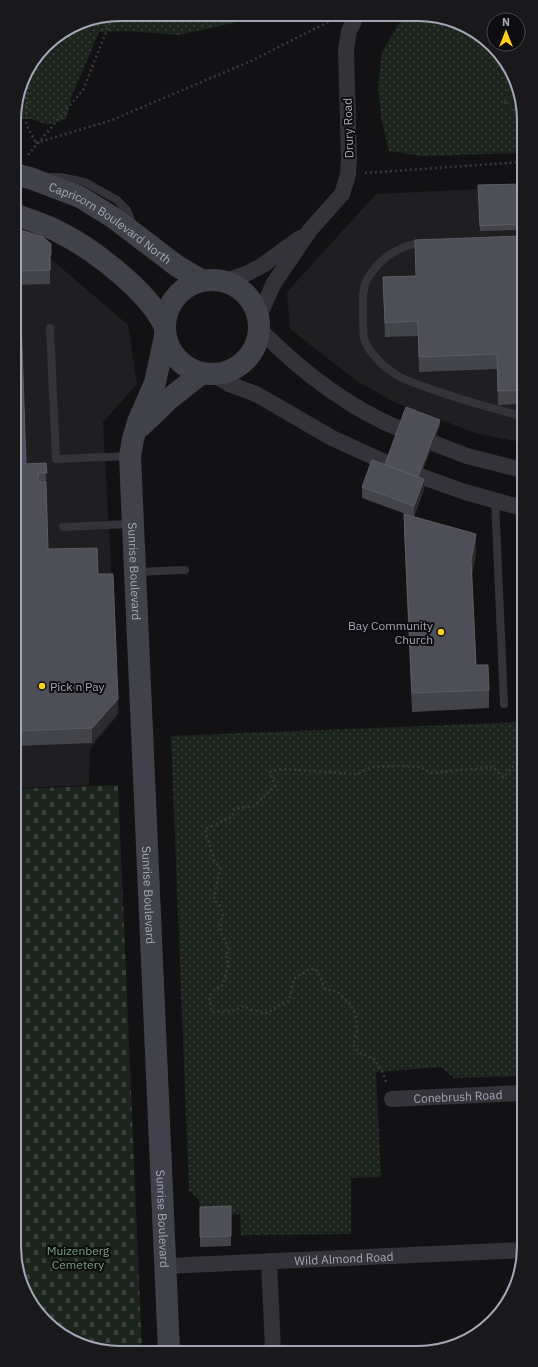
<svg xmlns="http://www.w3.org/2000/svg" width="538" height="1367" font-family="'IBM Plex Sans',sans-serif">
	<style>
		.built { fill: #1f1e21 }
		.grass { fill: url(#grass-dots) }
		.wetland { fill: url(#wetland-marsh) }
		.cemetery { fill: url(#cemetery-stones) }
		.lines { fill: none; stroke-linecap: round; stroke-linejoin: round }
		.path { stroke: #393a40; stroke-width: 2.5; stroke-dasharray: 2 3; stroke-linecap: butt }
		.lane { stroke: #333339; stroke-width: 8 }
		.street { stroke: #333339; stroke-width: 16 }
		.secondary { stroke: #414249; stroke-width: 22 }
		.wall { fill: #43434a }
		.shaded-wall { fill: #2b2b30 }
		.building { fill: #4e4e56; stroke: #5b5c65 }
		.poi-dot { fill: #ffce20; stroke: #0d0d0f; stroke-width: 1.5 }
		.labels { text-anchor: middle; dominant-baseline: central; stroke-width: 4; stroke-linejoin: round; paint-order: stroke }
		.street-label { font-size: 12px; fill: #a3a6b6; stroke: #0d0d0f }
		.poi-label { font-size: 12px; fill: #a3a6b6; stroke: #0d0d0f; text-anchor: end }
		.park-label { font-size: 12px; fill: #78a280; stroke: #0d0d0f }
		.rim { fill: none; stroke: #a3a6b6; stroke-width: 2 }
	</style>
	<defs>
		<pattern id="grass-dots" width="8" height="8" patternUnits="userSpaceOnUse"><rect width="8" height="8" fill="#1c241e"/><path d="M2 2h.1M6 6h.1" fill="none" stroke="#3a413c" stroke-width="1.8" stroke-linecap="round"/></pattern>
		<pattern id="wetland-marsh" width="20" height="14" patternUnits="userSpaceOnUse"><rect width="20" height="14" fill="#1c241e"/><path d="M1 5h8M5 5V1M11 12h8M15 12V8" fill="none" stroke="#3a413c"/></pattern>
		<pattern id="cemetery-stones" width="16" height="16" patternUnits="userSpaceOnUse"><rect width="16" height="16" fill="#1c241e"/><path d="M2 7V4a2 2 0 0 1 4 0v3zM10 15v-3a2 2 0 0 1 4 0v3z" fill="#3a413c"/></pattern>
	</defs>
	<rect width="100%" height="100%" fill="#121214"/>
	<path class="built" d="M521,187V442L478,434L396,403L357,381L290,329L287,292L376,194Z
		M15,243L43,252L128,325L137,384L103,422L119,714L90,749L89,785L16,788Z"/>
	<path class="grass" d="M120,14L256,15L251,19L179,35L128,31L99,32L71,98L66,119L48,125L32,119H14V113L25,73L50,41L80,22Z
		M407,16H438L488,41L520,93L521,153L421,156L389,151L382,123L378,86L382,52L399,23Z
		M522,722L523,1076L454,1078L441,1067L376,1072L381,1177L351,1178V1234L241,1235L240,1214L200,1216L199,1199L189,1191L171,736Z"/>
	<path class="wetland" d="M513,82L520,93L521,115L504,113C501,100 505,91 513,82Z"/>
	<path class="cemetery" d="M118,785L142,1351H100L45,1322L18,1274L16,789Z"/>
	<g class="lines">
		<path class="path" d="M29,67L26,124L36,143
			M36,143L112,120L251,61L334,19
			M28,155L83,90L113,15
			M365,173L521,162
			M386,1082L382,1071L374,1059L361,1054L353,1045L357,1031L356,1016L350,1004L338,992L325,989L318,971L311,968L294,979L289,1001L279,1006L267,1013L251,1010L244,1006L232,1011L212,1012L209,997L213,991L222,986L229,964L226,955L229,950L221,932L220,925L223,914L220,906L214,899L220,868L214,860L205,829L232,817L234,809L254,806L275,786L270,772L281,769L357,774L372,767L396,766L421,767L430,773L493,767L503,777L511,769L515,764H522"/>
		<path class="lane" d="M47,177H60L85,182L117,200L127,210L133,226
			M424,243C400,244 380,258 368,278C361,290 363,304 363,317C363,324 363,331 364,338C367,351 384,367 395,374C406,381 419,385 431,389C461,400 491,408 521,416
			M50,328L56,459L130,456
			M495,500L504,704
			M63,527L132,524
			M135,572L185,570"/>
		<g class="street">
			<path d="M226,281L248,273L263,265L300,238"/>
			<path d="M259,316L274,283L310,230L342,194L348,175L349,159L346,50L349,31L357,15"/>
			<path d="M260,330C301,371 346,407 400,429"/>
			<path d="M213,374L229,384L256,394L332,438L387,463"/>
			<path d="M433,443L467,456L522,470"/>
			<path d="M420,476L465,492L522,508"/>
			<path id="s1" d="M392,1099L523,1093"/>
			<path d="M269,1261L273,1350"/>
			<path id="s2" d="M165,1266L524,1250"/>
		</g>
		<g class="secondary">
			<path id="s3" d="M14,174L30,178L80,197L114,218L177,266L201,280"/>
			<path d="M15,214C29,220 44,224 57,231C92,248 148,291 164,325"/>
			<circle cx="212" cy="327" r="47"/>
			<path id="s4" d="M165,336L155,383L138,422L133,439L130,456L169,1351"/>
			<path d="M141,426L169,399L202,373"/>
		</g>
	</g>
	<path class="wall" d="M521,184V230L480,231L478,185Z
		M15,228L51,244V270H50V284L15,285Z
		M521,236V404L498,405L497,369L419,372L418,336L385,337L383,277L416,276L415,240Z
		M15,286L26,464L46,463V488L48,549L98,574L118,713L92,743L16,746Z
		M440,425L420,477L424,489L414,517L362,498V487L385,464Z
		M404,514L476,552L472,575L476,665L489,690V708L412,712L404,532Z
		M231,1206V1246L200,1247V1207Z"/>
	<path class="shaded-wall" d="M440,420V425L416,486V481Z
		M424,479V489L414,517V506Z
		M476,534V552L471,578V560Z
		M118,699V713L92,743V728Z"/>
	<path class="building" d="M521,184V224L480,226L478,185Z
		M15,228L43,237L51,244V255H49L50,270L15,271Z
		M521,236V390L498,391L497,354L419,357L418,321L385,323L383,277L416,276L415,240Z
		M15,286H20L26,464L46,463L47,473H38V482H46L48,549L97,548L98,574H113L118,699L92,728L16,731Z
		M406,407L440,420L418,477L385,464Z
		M372,460L424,479L414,506L362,487Z
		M404,514L476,534L471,560L476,665H488L489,690L412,693Z
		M231,1206V1236L200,1237V1207Z"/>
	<g class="poi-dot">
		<circle cx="441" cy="632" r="4"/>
		<circle cx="42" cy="686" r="4"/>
	</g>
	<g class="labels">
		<g class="street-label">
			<text transform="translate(348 128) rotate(-92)">Drury Road</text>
			<text stroke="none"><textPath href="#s3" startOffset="109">Capricorn Boulevard North</textPath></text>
			<text stroke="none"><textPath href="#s4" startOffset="241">Sunrise Boulevard</textPath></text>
			<text stroke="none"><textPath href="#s4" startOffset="565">Sunrise Boulevard</textPath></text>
			<text stroke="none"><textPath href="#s1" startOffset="66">Conebrush Road</textPath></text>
			<text stroke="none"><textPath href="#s4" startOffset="889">Sunrise Boulevard</textPath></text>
			<text stroke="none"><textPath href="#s2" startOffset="179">Wild Almond Road</textPath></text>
		</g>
		<g class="poi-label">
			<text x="433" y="625">Bay Community<tspan x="433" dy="14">Church</tspan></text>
			<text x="50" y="686" text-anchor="start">Pick n Pay</text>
		</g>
		<g class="park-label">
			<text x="78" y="1250">Muizenberg<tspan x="78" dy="14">Cemetery</tspan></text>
		</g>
	</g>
	<path d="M0 0H538V1367H0ZM120 21H418A99 99 0 0 1 517 120V1247A99 99 0 0 1 418 1346H120A99 99 0 0 1 21 1247V120A99 99 0 0 1 120 21Z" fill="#19191c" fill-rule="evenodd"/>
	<path class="rim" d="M120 21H418A99 99 0 0 1 517 120V1247A99 99 0 0 1 418 1346H120A99 99 0 0 1 21 1247V120A99 99 0 0 1 120 21Z"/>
	<g transform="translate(506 32)"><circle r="19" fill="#0d0d0f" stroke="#494a52"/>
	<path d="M0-3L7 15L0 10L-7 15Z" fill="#ffce20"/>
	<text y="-6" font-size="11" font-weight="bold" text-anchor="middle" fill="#a3a6b6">N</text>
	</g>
</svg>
